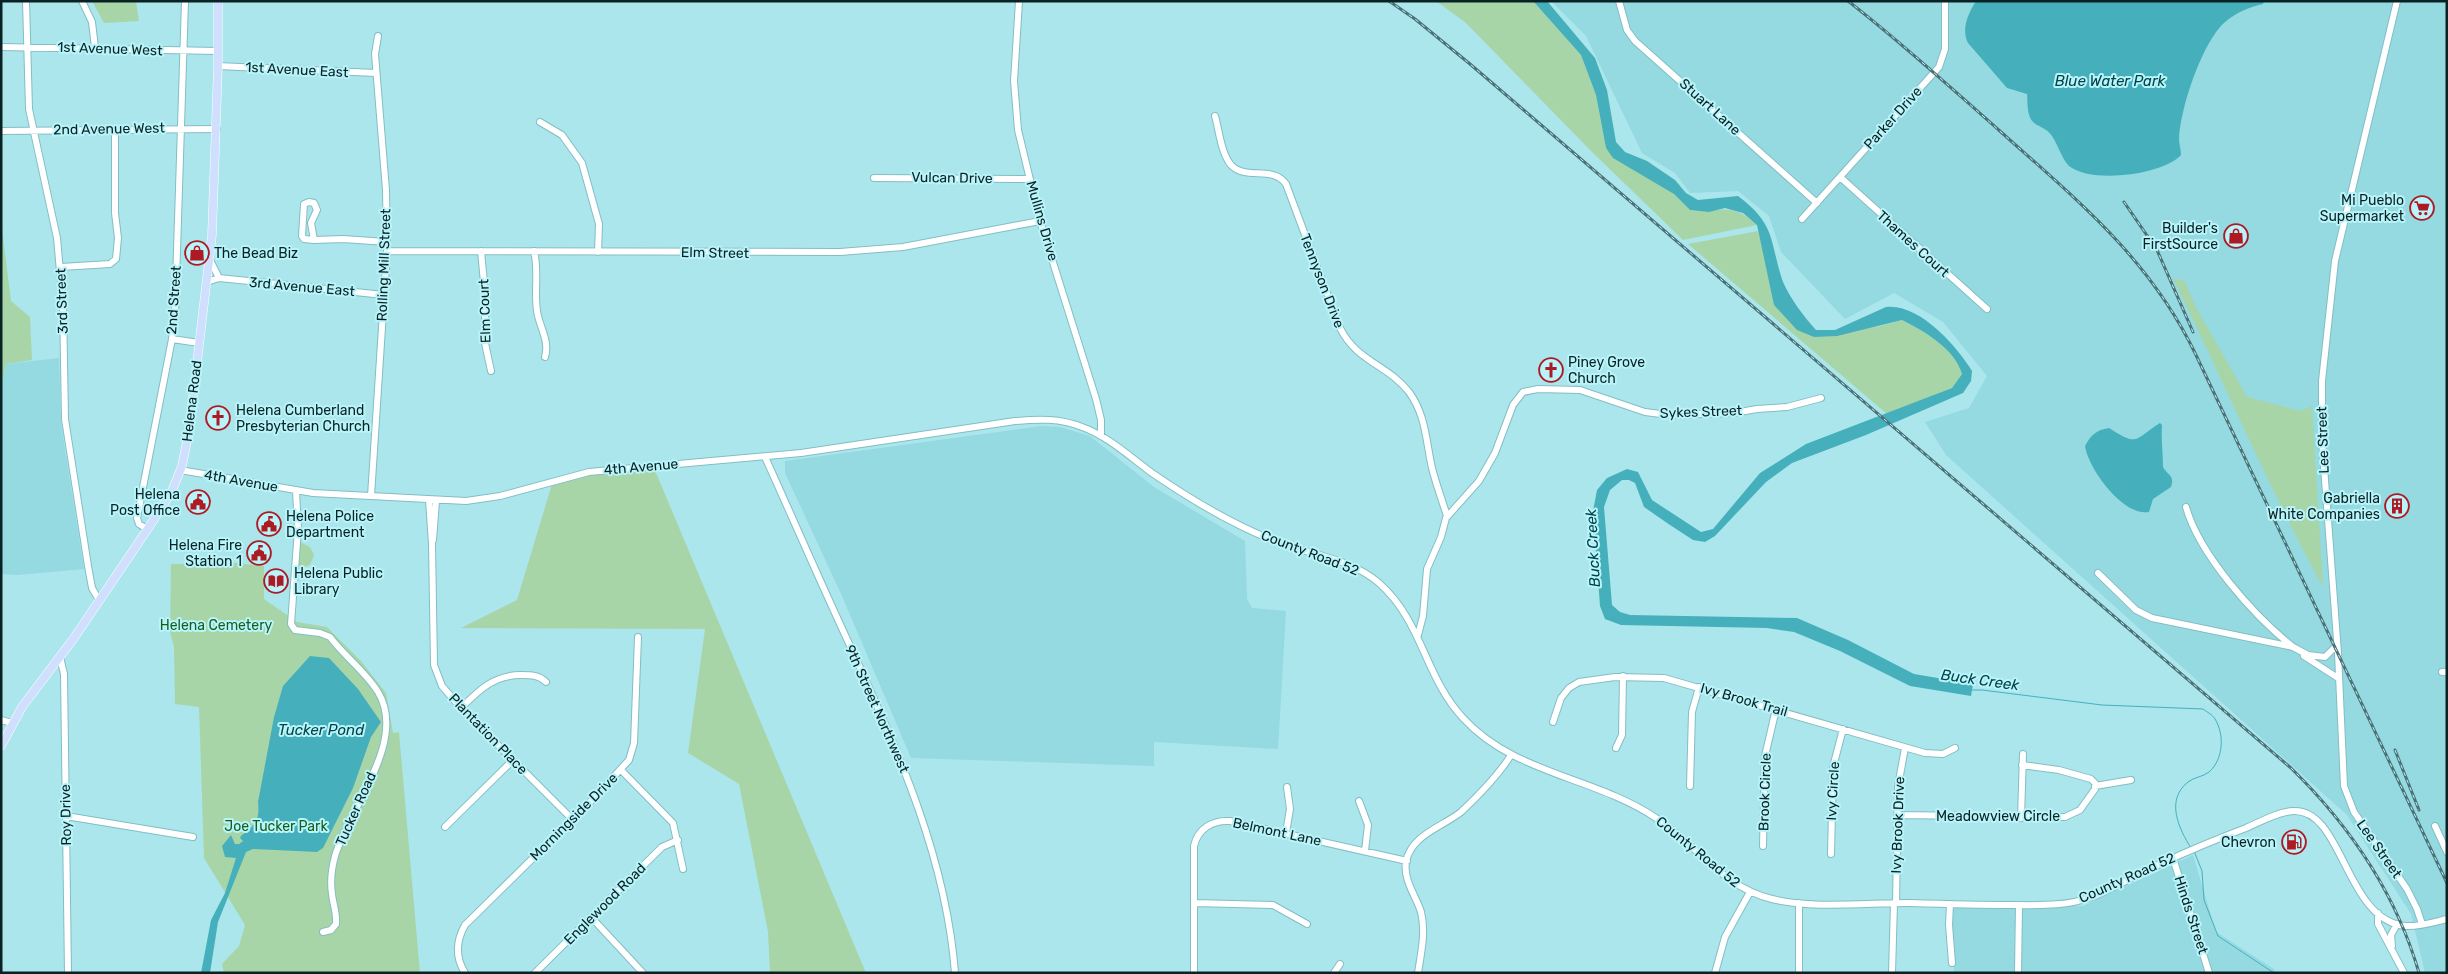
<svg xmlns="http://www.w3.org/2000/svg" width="2448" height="974" font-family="Rubik,sans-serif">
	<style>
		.built { fill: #95d9e1 }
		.green { fill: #a8d5a8 }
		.water { fill: #45b0bb }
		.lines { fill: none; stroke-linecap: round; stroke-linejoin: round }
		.stream { stroke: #45b0bb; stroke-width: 1 }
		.minor-casing { stroke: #83bec4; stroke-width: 8 }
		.major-casing { stroke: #fff; stroke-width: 9 }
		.minor { stroke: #fff; stroke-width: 6 }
		.major { stroke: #d0dffe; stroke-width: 8 }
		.rail-casing { stroke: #4b7176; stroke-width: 3 }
		.rail { stroke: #b8f4fa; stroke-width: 1; stroke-dasharray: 4; stroke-linecap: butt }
		.labels { text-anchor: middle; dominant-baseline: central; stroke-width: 4; stroke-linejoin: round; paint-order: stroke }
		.street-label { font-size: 14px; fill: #092224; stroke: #b8f4fa }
		.poi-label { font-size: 14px; fill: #092224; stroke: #b8f4fa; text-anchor: end }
		.park-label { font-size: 14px; fill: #145f1e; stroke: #b8f4fa }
		.water-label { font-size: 15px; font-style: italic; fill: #004349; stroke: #b8f4fa }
	</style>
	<rect width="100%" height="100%" fill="#abe6ed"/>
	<path class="built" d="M1551,1H2447V973H2425L2411,914L2347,815L1946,455L1925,422L1969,408L1987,376L1943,322L1894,293L1845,319L1781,252L1769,216L1738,191L1690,193L1675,173L1642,153L1586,36Z
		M59,358L61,424L84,569L18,575L1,574V390L6,364Z
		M1042,426L1060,427L1090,436L1154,487L1245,541L1247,599L1252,608L1286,611L1278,749L1154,742V766L911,758L842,596L785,473V461Z
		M2193,855L2216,932L2274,969L2275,973H1954L1952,907L2083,906Z"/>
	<path class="green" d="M92,1H136L139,21L104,23Z
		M1436,1H1533L1581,55L1596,95L1606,148L1674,194L1690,210C1722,213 1730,201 1757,225L1683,240L1592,152L1466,23Z
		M1,221L11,301L30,317L32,360L6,364L1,390Z
		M1758,231L1765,258L1814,337L1880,326L1902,320C1924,331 1955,349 1962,374L1952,388L1887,414L1688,244Z
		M2173,279L2184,280L2196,307L2247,397L2300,411L2312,406L2323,587C2268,487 2224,381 2173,279Z
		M654,468L866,973H770L768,932L739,784L688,753L705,629L461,628L517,600L552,484L589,475Z
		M302,543L310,547L314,555L310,565L301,568L298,567L299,544Z
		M236,563L264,566V599L297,622L327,627L361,661L386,693L393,733L399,732L420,973H224L222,964L239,946L245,925L204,858L199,707L175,704L174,647L170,632L171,564Z"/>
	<path class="water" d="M1533,1H1547L1595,58L1607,90L1616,142L1625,152L1647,161L1675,180L1686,193L1698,200L1738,196C1777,225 1769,241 1783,282C1790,298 1804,317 1816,330H1835L1886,307C1919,303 1957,346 1972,371L1971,381L1963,393L1866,435L1792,463L1766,482L1715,536L1705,542L1693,540L1670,525L1644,507L1635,483L1629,480H1622L1610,490L1604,507L1612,605L1620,612L1630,615L1797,618L1848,640L1914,674L1973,684L1971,696L1910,686L1840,651L1794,632L1767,628L1621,625L1605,619L1600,606L1593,511L1597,490L1607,478L1627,469L1638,472L1652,500L1701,532L1713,529L1760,473L1806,444L1952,388L1962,374C1955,349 1924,331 1902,320L1837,336L1814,337L1797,330L1774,305L1757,225L1743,213L1725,208L1709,212L1690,210L1674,194L1613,158L1606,148L1596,95L1581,55Z
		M1976,1H2264L2263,4C2249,7 2237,12 2225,22C2202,42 2180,109 2179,139C2179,144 2181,150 2181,155C2163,175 2091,184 2069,166C2062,159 2058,145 2052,136C2048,130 2043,128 2037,125C2026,119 2028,105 2027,94L2007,88L1968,43C1961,29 1968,14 1976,1Z
		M2160,423L2162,425C2161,440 2163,453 2163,467C2168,476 2175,475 2171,487L2153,499L2149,512C2123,517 2088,468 2085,446C2091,435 2096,430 2109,428C2139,447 2133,440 2160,423Z
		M310,656L329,658L358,689L381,722L371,737L353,788L323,848L317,852L253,849L246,852L218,922L210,973H201L211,920L225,893L236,858L225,857L222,846L231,835L235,844H239L243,841L240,838L241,836C255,825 260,821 258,802L274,717L283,686Z"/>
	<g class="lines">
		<path class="stream" d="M1971,690H1982L2102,705L2203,709C2207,712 2213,715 2215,719C2225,735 2223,760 2209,772C2203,777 2194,777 2188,782C2165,800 2179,829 2191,848
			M2194,851L2202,871L2204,900L2218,936L2274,973"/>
		<g class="minor-casing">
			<path id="minor" d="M26,1L29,109L57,238L63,305L65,419L88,566L92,588L99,600
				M82,1L92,22L95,48
				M1019,1L1014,81L1018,130L1040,221L1096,399L1101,420V436
				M1619,1L1627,30L1635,41L1817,203
				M2397,1L2335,261L2322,381V440L2338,653L2344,786L2354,812L2407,889L2417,909L2422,924
				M1,47L218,51
				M218,66L376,73
				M1215,116C1219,130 1221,153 1231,165C1246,181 1273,165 1286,184L1340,328C1357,362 1387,364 1409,392C1426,415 1426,442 1432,468C1436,484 1442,500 1447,516
				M540,122L562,135L582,163L599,224L598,252
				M1,131L217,129
				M1840,177L1987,309
				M874,178L1029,179
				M309,202L314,203L317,210L311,223L314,240L304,239L302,236L304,204Z
				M1802,219L1939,67L1945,49V1
				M314,240L343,239L387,242
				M387,251L840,252L903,247L1040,221
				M481,251L485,293V343L491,371
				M534,251C539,271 534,291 537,311C539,326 550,341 545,357
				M210,260L219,278
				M61,267L110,264L116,259L118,238L115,213V129
				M207,282L219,278L384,295
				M172,339L199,343
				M765,457C794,521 822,586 852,650C899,754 946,857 955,973
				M180,470L313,493L466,501L500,496L589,472L801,453L1015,421C1038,419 1060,418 1082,427C1108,436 1130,457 1152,473C1193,501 1239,529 1286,545C1318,556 1352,560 1379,583C1423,622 1424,676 1463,718C1514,774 1595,777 1656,818C1697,845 1722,887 1772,899C1811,909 1866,903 1907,903C1941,904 1974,905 2008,905C2037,905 2064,907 2092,897C2115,888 2137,874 2160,864C2188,851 2217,839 2246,828C2260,822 2277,812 2293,811C2343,808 2345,920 2405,926C2419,927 2434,922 2447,919
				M296,491L298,529L291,624L295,630L320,633L330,637C344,656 365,671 378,692C408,741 349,808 335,856C332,867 330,881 332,894C333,904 337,913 336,924L331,930L323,932
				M371,496L387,251L386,190L375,54L378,36
				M429,500L432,544L434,665L442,686L461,708L572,819
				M2186,507C2199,554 2254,616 2292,646
				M147,529L139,524L137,518L172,339L175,313L185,1
				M433,540L436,501
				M2098,573L2136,610L2152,618L2293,647L2308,655L2325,657L2337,645
				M1418,635L1423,616L1427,569L1441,537L1446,518L1479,481L1495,453L1513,405L1523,392L1538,389L1580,390L1645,412L1669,415L1734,413L1757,409L1787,407L1821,398
				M2304,656L2338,678
				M60,657L64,674L68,973
				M2442,672H2447
				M461,708C479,690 494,675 521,675C531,675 539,675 546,682
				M1,720L12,723
				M1553,722L1561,698L1569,688L1579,682L1615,677L1664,678L1925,753L1943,754L1955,748
				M1616,748L1622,735L1623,676
				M621,770L673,823L683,869
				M1690,786L1692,712L1699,687
				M2095,786L2131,780
				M1359,801L1368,825L1365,851
				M1898,815L2065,817L2080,810L2095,789V783L2091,779L2059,770L2022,765
				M66,816L193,837
				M2021,818L2023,754
				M2435,826L2447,852
				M445,827L513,760
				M1286,833L1290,809L1287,787
				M1763,846L1765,756L1776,709
				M1831,854L1833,767L1843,729
				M2173,858L2209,973
				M1194,903L1273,905L1307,924
				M1896,903L1898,786L1905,748
				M1950,904L1949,925L1952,963
				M2378,913V924L2404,973
				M591,917L643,973
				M2392,946L2391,935L2397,924
				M465,973C455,957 456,941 465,925L591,801L629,760L634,743L638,637
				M535,973L662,847L678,840
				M1194,973V846C1198,828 1213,820 1230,821L1407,861
				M1334,973L1340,964
				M1418,973C1421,953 1426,932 1421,912C1416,896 1403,880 1406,862C1411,835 1442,827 1461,812C1479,795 1498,776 1511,755
				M1715,973L1725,937L1750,892
				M1799,973V903
				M1892,973L1894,903
				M2018,973L2019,905"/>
		</g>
		<g class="major-casing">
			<path id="major" d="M1,746L22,707L74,638L149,527L172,491L182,466L189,431L212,235L218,66V1"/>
		</g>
		<use href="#minor" class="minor"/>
		<use href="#major" class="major"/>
		<g class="rail-casing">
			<path id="rail" d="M1389,1L1415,19L1470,64L2291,768C2350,826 2396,893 2419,973
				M1848,1C1901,42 1951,88 2001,132C2078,201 2149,258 2195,353L2447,883
				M2124,202L2157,250L2193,332
				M2395,750L2419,810"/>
		</g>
		<use href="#rail" class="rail"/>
	</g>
	<defs>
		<g id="supermarket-ring" transform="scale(1.25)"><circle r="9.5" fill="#b8f4fa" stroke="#ad1a23" stroke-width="1.5"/><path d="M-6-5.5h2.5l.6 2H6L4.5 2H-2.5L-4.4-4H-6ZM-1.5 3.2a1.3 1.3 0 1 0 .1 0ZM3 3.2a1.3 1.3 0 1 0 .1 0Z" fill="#ad1a23"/></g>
		<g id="shop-ring" transform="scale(1.25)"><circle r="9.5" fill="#b8f4fa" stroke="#ad1a23" stroke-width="1.5"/><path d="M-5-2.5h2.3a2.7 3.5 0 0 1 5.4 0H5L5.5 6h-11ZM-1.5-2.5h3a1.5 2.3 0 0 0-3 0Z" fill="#ad1a23"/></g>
		<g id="church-ring" transform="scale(1.25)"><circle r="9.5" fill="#b8f4fa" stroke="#ad1a23" stroke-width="1.5"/><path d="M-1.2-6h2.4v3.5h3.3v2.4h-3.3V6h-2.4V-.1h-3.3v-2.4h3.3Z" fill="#ad1a23"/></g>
		<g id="civic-ring" transform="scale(1.25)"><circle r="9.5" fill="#b8f4fa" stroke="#ad1a23" stroke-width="1.5"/><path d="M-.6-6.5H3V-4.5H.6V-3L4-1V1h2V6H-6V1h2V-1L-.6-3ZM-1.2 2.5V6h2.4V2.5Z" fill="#ad1a23"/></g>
		<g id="building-ring" transform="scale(1.25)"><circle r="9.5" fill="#b8f4fa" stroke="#ad1a23" stroke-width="1.5"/><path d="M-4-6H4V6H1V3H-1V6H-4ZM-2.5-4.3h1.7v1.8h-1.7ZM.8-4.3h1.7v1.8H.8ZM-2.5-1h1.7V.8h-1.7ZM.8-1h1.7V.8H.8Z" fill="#ad1a23"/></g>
		<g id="library-ring" transform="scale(1.25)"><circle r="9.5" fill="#b8f4fa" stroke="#ad1a23" stroke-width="1.5"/><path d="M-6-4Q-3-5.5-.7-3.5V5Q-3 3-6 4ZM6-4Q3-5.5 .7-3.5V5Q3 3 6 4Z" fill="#ad1a23"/></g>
		<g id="fuel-ring" transform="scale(1.25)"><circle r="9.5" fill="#b8f4fa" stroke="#ad1a23" stroke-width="1.5"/><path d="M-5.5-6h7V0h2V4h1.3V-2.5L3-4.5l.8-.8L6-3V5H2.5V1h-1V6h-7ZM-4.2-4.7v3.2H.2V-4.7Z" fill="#ad1a23"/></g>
	</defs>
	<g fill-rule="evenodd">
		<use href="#supermarket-ring" x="2422" y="208"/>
		<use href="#shop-ring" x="2236" y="236"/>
		<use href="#shop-ring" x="197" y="253"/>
		<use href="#church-ring" x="1551" y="370"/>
		<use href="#church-ring" x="218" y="418"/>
		<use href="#civic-ring" x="198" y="502"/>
		<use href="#building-ring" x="2397" y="506"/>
		<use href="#civic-ring" x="269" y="524"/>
		<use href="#civic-ring" x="259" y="553"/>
		<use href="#library-ring" x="276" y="581"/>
		<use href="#fuel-ring" x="2294" y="842"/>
	</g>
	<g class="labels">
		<g class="street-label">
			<text transform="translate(110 49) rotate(2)">1st Avenue West</text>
			<text transform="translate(297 70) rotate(3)">1st Avenue East</text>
			<text transform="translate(1710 107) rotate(42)">Stuart Lane</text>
			<text transform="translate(1893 118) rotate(-48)">Parker Drive</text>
			<text transform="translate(109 129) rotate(-1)">2nd Avenue West</text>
			<text transform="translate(952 178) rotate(1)">Vulcan Drive</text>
			<text transform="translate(1042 221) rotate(74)">Mullins Drive</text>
			<text transform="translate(1913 244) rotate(42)">Thames Court</text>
			<text transform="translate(715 253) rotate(1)">Elm Street</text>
			<text transform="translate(384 265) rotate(-88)">Rolling Mill Street</text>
			<text transform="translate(1322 281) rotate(69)">Tennyson Drive</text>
			<text transform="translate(302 287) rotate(5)">3rd Avenue East</text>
			<text transform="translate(174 300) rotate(-86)">2nd Street</text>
			<text transform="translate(62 301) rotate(-92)">3rd Street</text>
			<text transform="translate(485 311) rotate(-92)">Elm Court</text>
			<text transform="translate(192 401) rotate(-83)">Helena Road</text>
			<text transform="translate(1701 412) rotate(-2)">Sykes Street</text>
			<text transform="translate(2323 440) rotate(-92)">Lee Street</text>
			<text transform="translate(641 467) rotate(-5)">4th Avenue</text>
			<text transform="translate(241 481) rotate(10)">4th Avenue</text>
			<text transform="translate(1310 553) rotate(21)">County Road 52</text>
			<text transform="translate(1744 700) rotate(16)">Ivy Brook Trail</text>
			<text transform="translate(877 709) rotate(66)">9th Street Northwest</text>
			<text transform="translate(488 734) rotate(46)">Plantation Place</text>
			<text transform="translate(1833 791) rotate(-87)">Ivy Circle</text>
			<text transform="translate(1765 792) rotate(-88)">Brook Circle</text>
			<text transform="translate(356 809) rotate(-66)">Tucker Road</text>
			<text transform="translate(66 815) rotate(-91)">Roy Drive</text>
			<text x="1998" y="816">Meadowview Circle</text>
			<text transform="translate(574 817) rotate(-45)">Morningside Drive</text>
			<text transform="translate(1898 825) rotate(-88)">Ivy Brook Drive</text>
			<text transform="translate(1277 832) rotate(12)">Belmont Lane</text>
			<text transform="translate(2379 849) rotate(55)">Lee Street</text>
			<text transform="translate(1698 852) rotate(39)">County Road 52</text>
			<text transform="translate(2127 878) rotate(-24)">County Road 52</text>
			<text transform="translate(605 904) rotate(-45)">Englewood Road</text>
			<text transform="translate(2191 915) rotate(72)">Hinds Street</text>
		</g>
		<g class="poi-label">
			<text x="2404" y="200">Mi Pueblo<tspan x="2404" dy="16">Supermarket</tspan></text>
			<text x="2218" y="228">Builder's<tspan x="2218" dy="16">FirstSource</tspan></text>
			<text x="214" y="253" text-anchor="start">The Bead Biz</text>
			<text x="1568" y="362" text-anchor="start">Piney Grove<tspan x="1568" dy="16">Church</tspan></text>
			<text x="236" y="410" text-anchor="start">Helena Cumberland<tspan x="236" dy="16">Presbyterian Church</tspan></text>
			<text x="180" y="494">Helena<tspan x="180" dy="16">Post Office</tspan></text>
			<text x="2380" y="498">Gabriella<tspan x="2380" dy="16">White Companies</tspan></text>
			<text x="286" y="516" text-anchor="start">Helena Police<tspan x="286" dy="16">Department</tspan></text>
			<text x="242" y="545">Helena Fire<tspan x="242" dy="16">Station 1</tspan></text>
			<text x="294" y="573" text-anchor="start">Helena Public<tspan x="294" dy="16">Library</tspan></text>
			<text x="2276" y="842">Chevron</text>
		</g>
		<g class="park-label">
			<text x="216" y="625">Helena Cemetery</text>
			<text x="276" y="826">Joe Tucker Park</text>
		</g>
		<g class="water-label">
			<text x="2110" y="81">Blue Water Park</text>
			<text transform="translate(1593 548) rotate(-93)">Buck Creek</text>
			<text transform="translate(1980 680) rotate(8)">Buck Creek</text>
			<text x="321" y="730">Tucker Pond</text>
		</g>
	</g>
	<rect width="2448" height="974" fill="none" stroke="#092224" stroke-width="5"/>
</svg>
